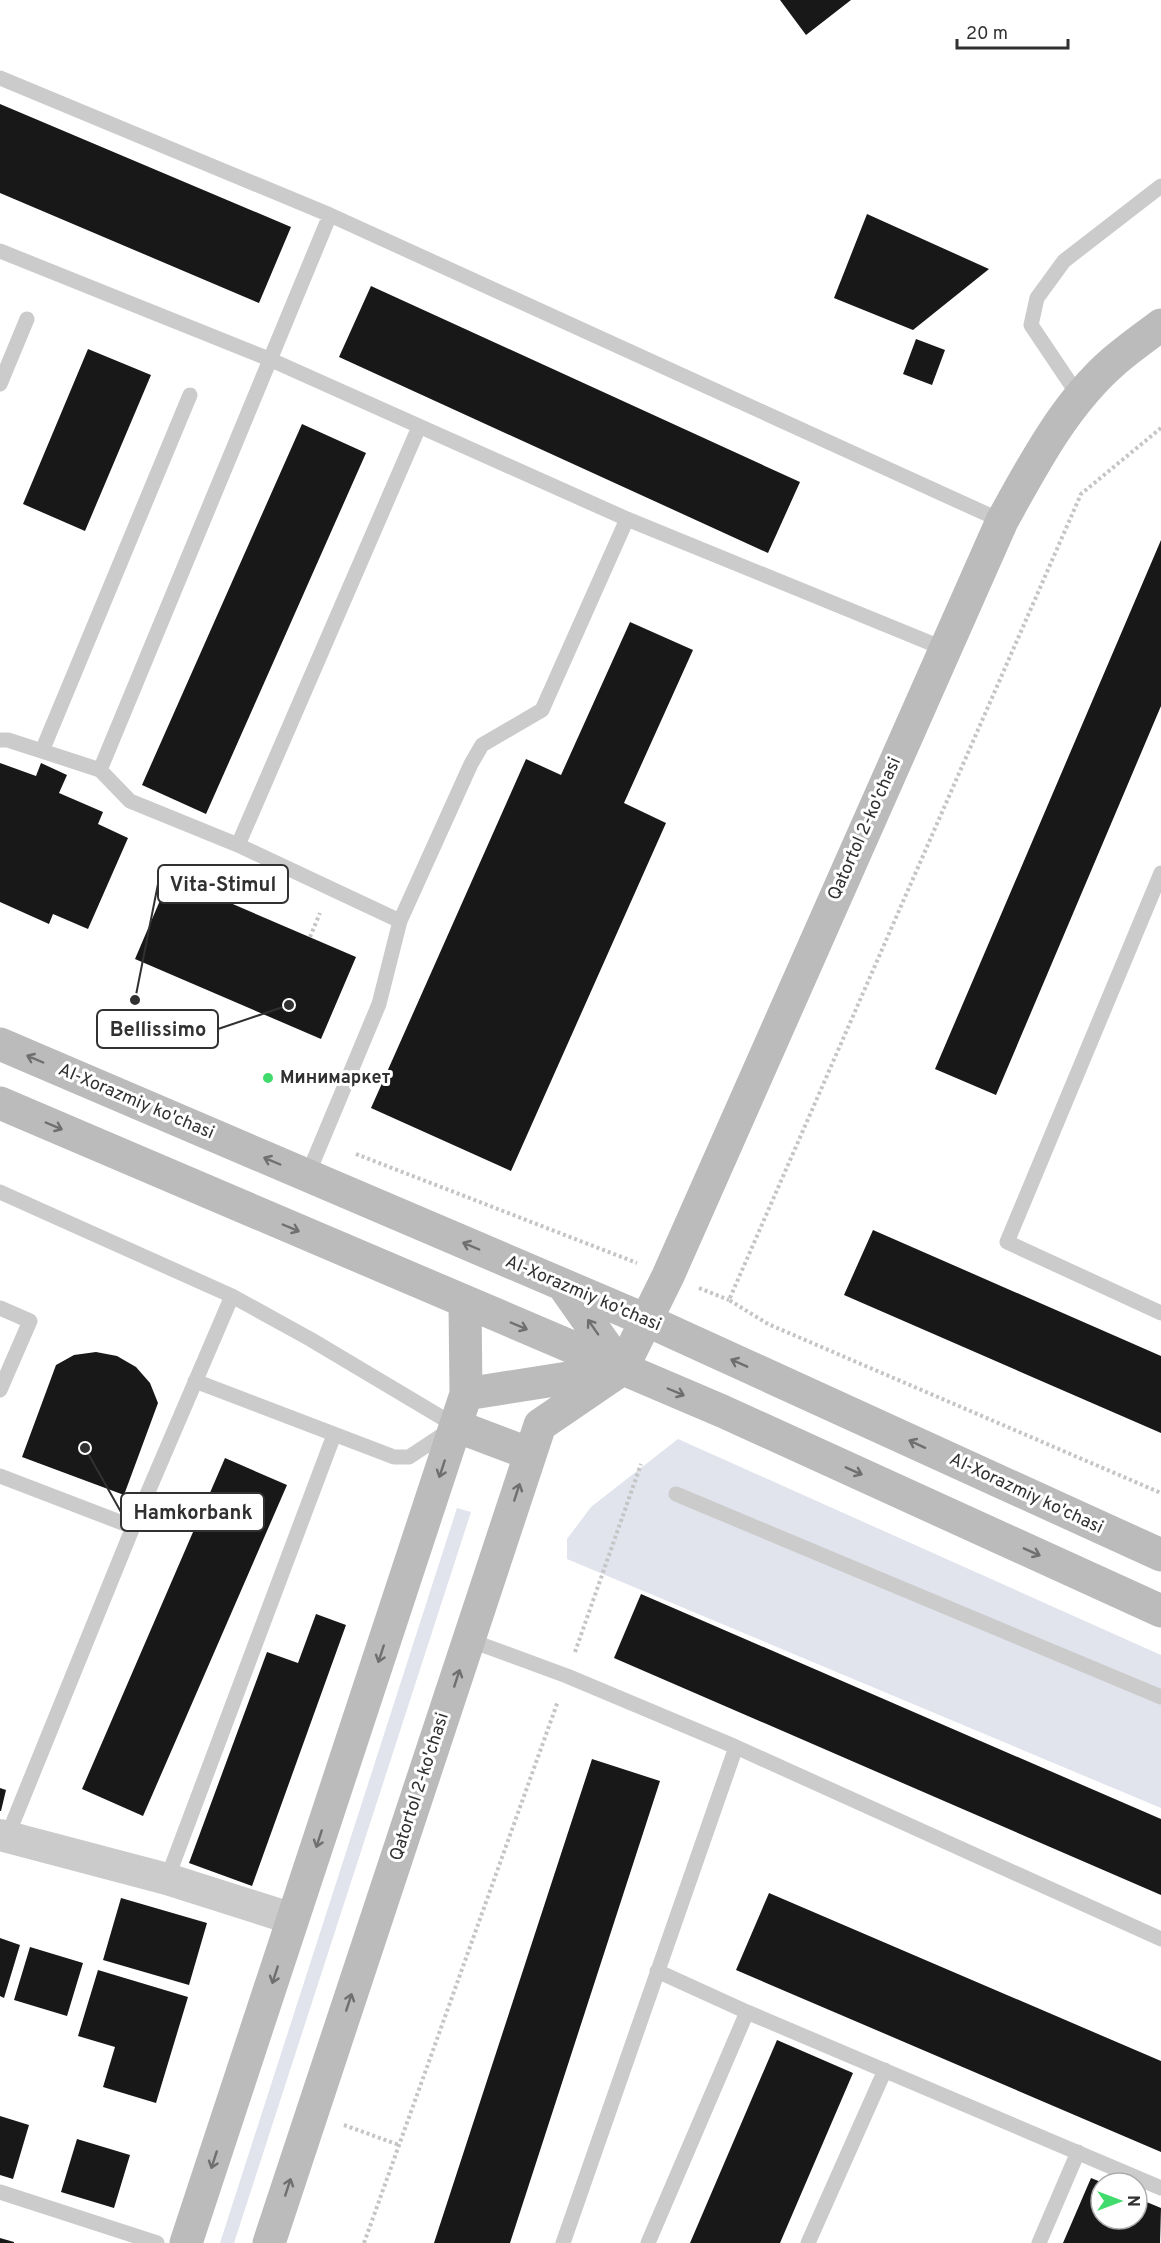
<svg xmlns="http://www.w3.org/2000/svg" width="1161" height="2243" font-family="Overpass,sans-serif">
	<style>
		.green { fill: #e1e3ed }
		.building { fill: #181818 }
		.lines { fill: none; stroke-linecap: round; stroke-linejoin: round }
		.path { stroke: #c5c5c5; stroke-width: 4; stroke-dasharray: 3 3; stroke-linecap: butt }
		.lane { stroke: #cbcbcb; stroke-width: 15 }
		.street { stroke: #cbcbcb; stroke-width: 32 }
		.secondary { stroke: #bbb; stroke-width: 33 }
		.oneway { stroke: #6f6f6f }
		.poi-dot { fill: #40db6c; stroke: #fff; stroke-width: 2 }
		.labels { text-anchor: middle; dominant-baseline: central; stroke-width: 6; stroke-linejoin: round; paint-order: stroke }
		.street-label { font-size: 18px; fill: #313131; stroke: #fff }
		.poi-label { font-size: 18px; font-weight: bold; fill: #313131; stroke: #fff; text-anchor: start }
		.leader { fill: none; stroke: #313131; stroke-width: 2 }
		.callout-dot { fill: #313131; stroke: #fff; stroke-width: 2 }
		.callout { fill: #fff; stroke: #313131; stroke-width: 2 }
		.callout-label { font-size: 20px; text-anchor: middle; font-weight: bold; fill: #313131 }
	</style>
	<rect width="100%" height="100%" fill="#fff"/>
	<path class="green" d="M678,1439L1161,1655V1808L567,1559V1539L591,1507Z
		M457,1508L471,1512L234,2243H220Z"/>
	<path class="building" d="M780,0H851L806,35Z
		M0,104L291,227L259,303L0,193Z
		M867,214L989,269L913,330L834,298Z
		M371,286L800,482L768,553L339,357Z
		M916,339L945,350L932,385L903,374Z
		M88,349L151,375L85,531L23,504Z
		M302,424L366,453L206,814L142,785Z
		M1161,540V706L996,1095L935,1069Z
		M630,622L693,650L624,803L666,823L511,1171L371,1108L526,759L561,775Z
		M0,763L36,776L41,763L67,775L59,793L103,812L98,824L128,838L88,929L53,914L49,924L0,902Z
		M170,877L356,957L321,1039L135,959Z
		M873,1230L1161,1356V1433L844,1295Z
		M96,1352L117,1356L136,1367L150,1383L158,1403L124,1495L22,1457L56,1365L74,1355Z
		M225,1458L287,1485L143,1816L82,1789Z
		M641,1594L1161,1819V1895L614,1658Z
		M316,1614L346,1625L252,1886L189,1863L267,1652L298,1663Z
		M592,1759L660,1781L510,2243H434Z
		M0,1788L6,1790L1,1811H0Z
		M769,1893L1161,2061V2152L736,1970Z
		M121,1898L207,1923L189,1985L103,1960Z
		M0,1938L20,1945L4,1998L0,1996Z
		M30,1947L83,1963L67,2016L14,2000Z
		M98,1970L188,1997L156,2103L103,2087L115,2047L78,2036Z
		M777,2040L853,2073L780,2243H690Z
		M0,2116L29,2125L13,2179L0,2175Z
		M77,2139L130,2155L114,2208L61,2192Z
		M1091,2178L1101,2182V2219H1137V2198L1161,2208L1160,2243H1063Z
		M0,2238L14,2242V2243H0Z"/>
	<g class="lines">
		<path class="path" d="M1161,428L1081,494L729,1300L768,1324L1161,1493
			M217,897L228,870
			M310,937L320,913
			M356,1154L637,1263
			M699,1288L729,1300
			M575,1652L641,1464
			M344,2125L399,2145
			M364,2243L558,1701"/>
		<path class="lane" d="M0,78L330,215L1002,521
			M0,251L269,359L627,519L945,649
			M0,384L27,319
			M1080,398L1031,325L1037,298L1064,261L1161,186
			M0,740H8L100,770L130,801L238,845L400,921
			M42,751L190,395
			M100,770L330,215
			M238,845L419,427
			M1161,873L1007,1242L1161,1313
			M310,1177L313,1162L379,1004L400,921L471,764L482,745L542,710L627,519
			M0,1192L232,1296L310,1339L456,1426L409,1457H394L195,1381
			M0,1308L30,1321L0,1390
			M0,1476L133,1527
			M676,1494L1161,1697
			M469,1640L567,1676L736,1747L563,2243
			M736,1747L1161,1939
			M7,1837L133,1527L232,1296
			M167,1879L334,1435
			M657,1971L747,2012
			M0,2192L157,2243
			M648,2243L747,2012L1161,2188
			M808,2243L885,2070
			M1039,2243L1078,2152"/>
		<path class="street" d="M0,1835L167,1879L293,1919"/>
		<path class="secondary" d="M0,1044L648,1321L1161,1555
			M0,1103L722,1411L1161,1611
			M563,1285L622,1369
			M466,1394L612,1371
			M456,1426L530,1454
			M186,2243L466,1394L465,1303
			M269,2243L540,1425L622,1369L668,1276L1002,521C1033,465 1064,405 1113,362C1128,349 1145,337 1161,325"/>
	</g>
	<defs><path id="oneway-shaft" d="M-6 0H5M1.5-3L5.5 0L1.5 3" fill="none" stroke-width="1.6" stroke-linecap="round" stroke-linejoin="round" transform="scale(1.5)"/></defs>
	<g class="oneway">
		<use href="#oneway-shaft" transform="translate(35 1059) rotate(-157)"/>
		<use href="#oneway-shaft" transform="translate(54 1126) rotate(23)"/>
		<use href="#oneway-shaft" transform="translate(272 1161) rotate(-157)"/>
		<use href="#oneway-shaft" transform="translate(291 1228) rotate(23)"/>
		<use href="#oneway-shaft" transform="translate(471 1246) rotate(-157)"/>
		<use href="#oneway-shaft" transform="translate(519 1326) rotate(23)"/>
		<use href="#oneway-shaft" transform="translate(593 1327) rotate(-125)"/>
		<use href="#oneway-shaft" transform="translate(739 1363) rotate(-156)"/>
		<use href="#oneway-shaft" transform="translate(676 1392) rotate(23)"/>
		<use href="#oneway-shaft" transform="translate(917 1444) rotate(-155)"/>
		<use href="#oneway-shaft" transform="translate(442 1469) rotate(108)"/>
		<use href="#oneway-shaft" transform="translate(854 1471) rotate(24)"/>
		<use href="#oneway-shaft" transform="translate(517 1492) rotate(-72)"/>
		<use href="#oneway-shaft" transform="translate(1032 1552) rotate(24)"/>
		<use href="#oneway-shaft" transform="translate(381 1654) rotate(108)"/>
		<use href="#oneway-shaft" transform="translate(457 1678) rotate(-72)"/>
		<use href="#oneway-shaft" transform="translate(319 1839) rotate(108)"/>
		<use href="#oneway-shaft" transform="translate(275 1975) rotate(108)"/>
		<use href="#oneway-shaft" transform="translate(349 2002) rotate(-72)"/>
		<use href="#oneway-shaft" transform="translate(214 2160) rotate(108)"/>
		<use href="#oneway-shaft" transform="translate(288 2187) rotate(-72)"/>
	</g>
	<circle class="poi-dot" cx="268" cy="1078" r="6"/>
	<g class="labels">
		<g class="street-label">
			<text transform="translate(865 829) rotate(-66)">Qatortol 2-ko'chasi</text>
			<text transform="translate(136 1102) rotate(23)">Al-Xorazmiy ko'chasi</text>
			<text transform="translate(583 1294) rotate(23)">Al-Xorazmiy ko'chasi</text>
			<text transform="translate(1026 1494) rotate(25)">Al-Xorazmiy ko'chasi</text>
			<text transform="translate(420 1787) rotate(-72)">Qatortol 2-ko'chasi</text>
		</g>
		<g class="poi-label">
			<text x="280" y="1078">Минимаркет</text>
		</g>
	</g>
	<path class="leader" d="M135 1000L158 884M289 1005L218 1029M85 1448L121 1512"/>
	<g class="callout-dot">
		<circle cx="135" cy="1000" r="6"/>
		<circle cx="289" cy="1005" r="6"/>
		<circle cx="85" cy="1448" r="6"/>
	</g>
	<g class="callout">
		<rect x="158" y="865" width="130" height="38" rx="6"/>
		<rect x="97" y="1010" width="121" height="38" rx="6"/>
		<rect x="121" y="1493" width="143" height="38" rx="6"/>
	</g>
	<g class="callout-label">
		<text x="223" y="891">Vita-Stimul</text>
		<text x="158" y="1036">Bellissimo</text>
		<text x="193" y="1519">Hamkorbank</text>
	</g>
	<g transform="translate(1119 2201) rotate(90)"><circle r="28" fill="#ffffff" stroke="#adadad" stroke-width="1.5"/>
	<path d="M0-4.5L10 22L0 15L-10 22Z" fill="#40db6c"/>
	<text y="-9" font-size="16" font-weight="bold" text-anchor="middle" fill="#313131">N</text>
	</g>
	<path d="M957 39v9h111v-9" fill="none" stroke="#313131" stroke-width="3"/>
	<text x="966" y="39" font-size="18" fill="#313131" stroke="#ffffff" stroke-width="4.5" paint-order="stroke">20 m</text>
</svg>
